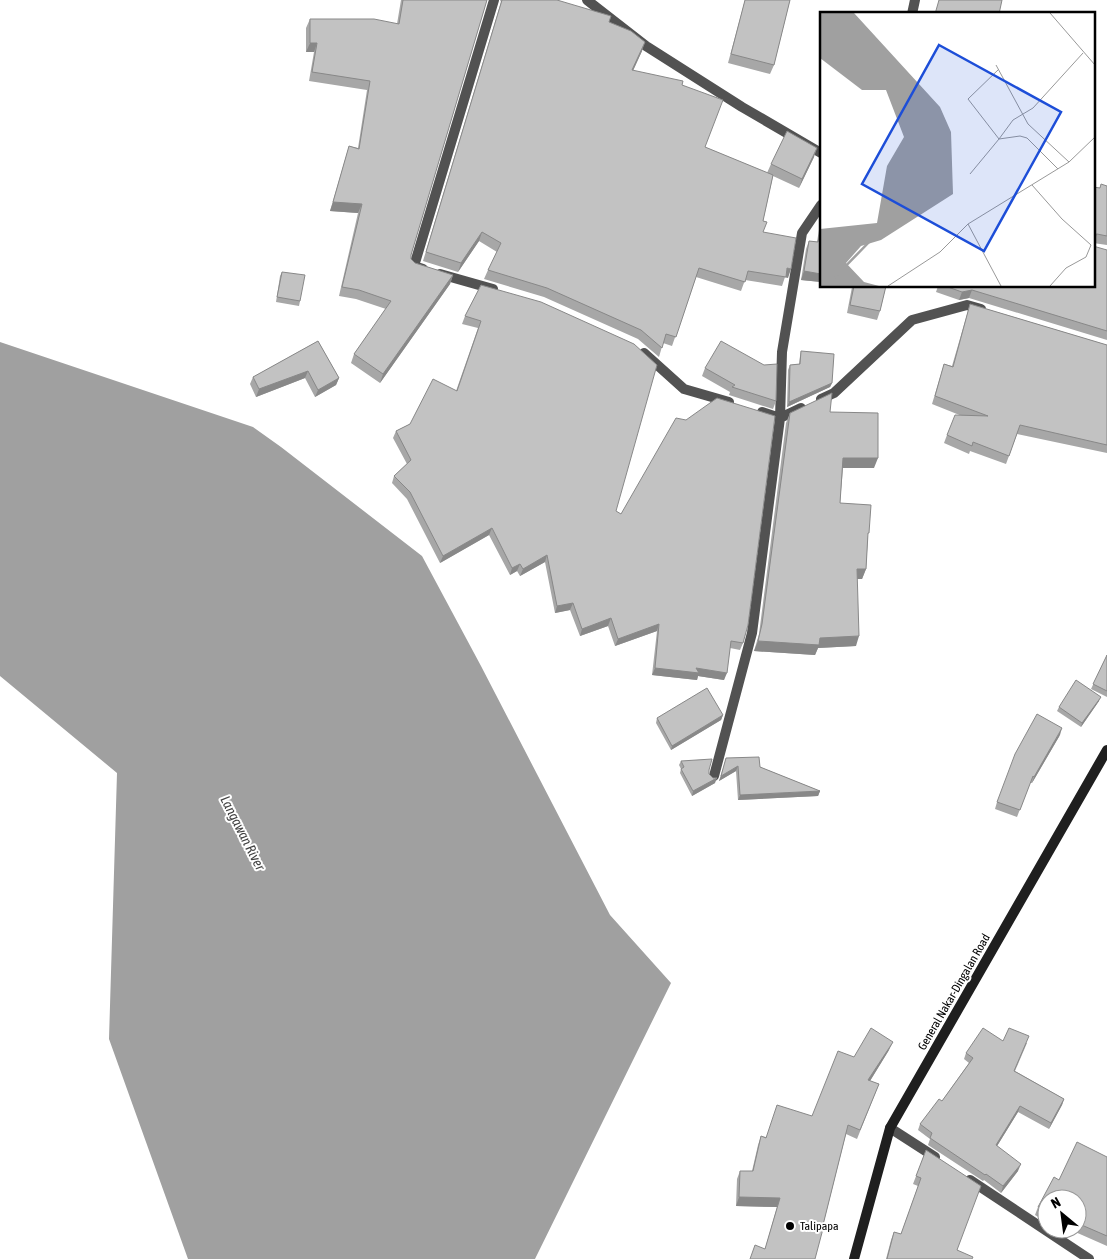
<svg xmlns="http://www.w3.org/2000/svg" width="1107" height="1259" font-family="'Asap Condensed',sans-serif">
	<style>
		.water { fill: #a0a0a0 }
		.lines { fill: none; stroke-linecap: round; stroke-linejoin: round }
		.street { stroke: #525252; stroke-width: 10 }
		.secondary { stroke: #1f1f1f; stroke-width: 10 }
		.wall { fill: #a7a7a7 }
		.shaded-wall { fill: #888 }
		.building { fill: #c2c2c2; stroke: #888 }
		.poi-dot { fill: #000; stroke: #fff; stroke-width: 2 }
		.labels { text-anchor: middle; dominant-baseline: central; stroke-width: 4; stroke-linejoin: round; paint-order: stroke }
		.street-label { font-size: 12px; fill: #000; stroke: #fff }
		.poi-label { font-size: 12px; fill: #000; stroke: #fff; text-anchor: start }
		.water-label { font-size: 14px; font-style: italic; fill: #414141; stroke: #fff }
		.inset-river { fill: none; stroke: #a0a0a0; stroke-width: 2.5 }
		.inset-road { fill: none; stroke: #999; stroke-width: 1 }
		.view { fill: #1d4ed8; fill-opacity: 0.15; stroke: #1d4ed8; stroke-width: 2.5 }
		.inset-edge { fill: none; stroke: #000; stroke-width: 2.5 }
	</style>
	<rect width="100%" height="100%" fill="#fff"/>
	<path class="water" d="M0,342L253,427L281,447L422,556L481,666L610,915L671,983L535,1259H188L109,1039L117,773L0,676Z"/>
	<g class="lines">
		<path class="street" d="M587,0L646,46L742,107L821,153
			M912,14L915,0
			M423,269L414,266L494,0
			M440,274L493,289
			M644,353L684,389L729,402
			M821,399L834,393L912,320L967,305L981,309
			M762,412L780,418L782,352L802,233L821,205
			M714,776L752,633L780,418L801,408
			M890,1128L935,1157
			M970,1180L1089,1259"/>
		<path class="secondary" d="M854,1259L890,1128L1107,750"/>
	</g>
	<path class="wall" d="M401,0H487L411,255V259L415,263L453,275L450,284L380,383L351,363L354,354L386,309L356,299L339,296L358,213L330,211L349,146L358,148L367,90L309,81L314,52H306V28L310,19L397,24Z
		M500,0H557L609,22L642,51L633,71L682,85L705,147L767,173L771,164L814,157L799,188L773,176L763,221V232L788,278L785,277L782,286L745,280L741,291L696,277L672,346L663,343L659,357L638,339L544,297L484,279L488,270L497,252L479,241L458,272L423,261L501,2Z
		M745,0H790L774,65L770,74L728,63Z
		M1107,186V245L1093,243V187L1099,188Z
		M821,217V282L801,280L806,249L809,241L817,242Z
		M1107,250V340L969,298L959,300L936,292L938,286H1093Z
		M282,272L300,301L299,306L276,302L280,276Z
		M481,285L616,511L743,643L740,650L730,648L724,680L698,676L697,680L652,675L657,631L615,646L608,626L580,636L570,610L555,613L545,562L520,576L517,571L510,575L489,535L440,563L407,499L392,483L394,476L407,464L393,438L396,431L410,424L456,391L478,328L462,324L465,316Z
		M847,286H886L880,311L877,320L847,313L852,287Z
		M970,304L1107,345V453L1017,434L1006,464L970,451L969,454L944,443L947,435L962,416L932,404L944,364L952,366Z
		M318,341L339,378L336,385L315,397L305,378L256,397L250,384L253,377Z
		M801,351L832,383L830,387L787,407L788,370L790,365L799,364L800,356Z
		M705,368L776,401L773,409L729,395L730,392L702,376Z
		M830,412L874,468H843L840,503L868,537L866,569L862,579H857L856,646L818,648L815,655L754,651L759,634L786,423L790,413Z
		M1107,655V697L1091,689Z
		M1099,701L1081,727L1057,711L1059,707Z
		M723,715L721,720L671,750L656,723L657,718Z
		M1060,735L1032,783H1030L1017,817L995,809L997,802Z
		M726,758L760,767L820,791L818,796L738,800L736,771L719,781Z
		M681,761L709,770V774L715,783L692,796L680,773L681,769L679,765Z
		M1003,1041L1027,1043L1015,1071L1064,1099L1062,1105L1049,1129L1018,1112L997,1146L1018,1171L1001,1193L984,1180L983,1181L928,1145L930,1139L918,1130L920,1124L942,1101L969,1063L964,1059L966,1053Z
		M889,1050L870,1081L879,1084L857,1139L846,1134L823,1225L765,1249L777,1207L736,1206L737,1179L740,1171H752L758,1145L761,1136L766,1137L812,1116L854,1057Z
		M926,1150L957,1250L972,1259H886L891,1240L894,1232L901,1234L918,1186L913,1184Z
		M1107,1157V1246L1073,1231L1071,1235L1060,1229H1077V1199H1047V1222L1035,1215L1038,1207L1059,1180Z"/>
	<path class="shaded-wall" d="M645,42L642,51L629,79L632,70Z
		M310,43H317L314,52H306Z
		M817,148L814,157L799,188L802,179Z
		M333,202L362,204L358,213L330,211Z
		M482,232L479,241L458,272L461,263Z
		M1097,234L1094,242L1093,243V235Z
		M787,268L791,269L788,278L785,277Z
		M804,271L821,274V282L801,280Z
		M453,275L450,284L380,383L383,374Z
		M972,290L969,298L959,300L962,292Z
		M308,371L305,378L256,397L259,389Z
		M339,378L336,385L315,397L318,390Z
		M832,383L830,387L787,407L789,402Z
		M843,458H878L874,468H840Z
		M492,528L489,535L440,563L443,556Z
		M547,555L545,562L520,576L523,569Z
		M520,564L517,571L510,575L512,568Z
		M857,569H866L862,579H853Z
		M573,603L570,610L555,613L557,606Z
		M611,618L608,626L580,636L582,629Z
		M659,624L657,631L615,646L618,639Z
		M859,636L856,646L818,648L815,655L754,651L758,641Z
		M655,668H696L727,673L724,680L698,676L697,680L652,675Z
		M1101,697L1099,701L1081,727L1082,723Z
		M723,715L721,720L671,750L672,746Z
		M1062,728L1060,735L1032,783L1034,777Z
		M738,766L736,771L719,781L721,776Z
		M717,778L715,783L692,796L693,791Z
		M820,791L818,796L738,800L740,795Z
		M893,1042L889,1050L865,1089L868,1080Z
		M1064,1099L1062,1105L1049,1129L1051,1123Z
		M1020,1106L1018,1112L994,1151L996,1145Z
		M1021,1164L1018,1171L1001,1193L1003,1186Z
		M739,1197L780,1198L777,1207L736,1206Z"/>
	<path class="building" d="M403,0H487L411,255V259L415,263L453,275L383,374L354,354L391,301L359,290L342,287L362,204L333,202L349,146L359,149L370,81L312,72L317,43H310V19H374L399,24Z
		M502,0H557L611,16L609,22L631,31L645,42L632,70L683,81L682,85L723,100L705,147L773,175L763,221L767,222L763,232L796,238L791,269L787,268L786,277L748,271L745,282L699,268L676,337L666,334L662,348L641,330L547,288L488,270L501,243L482,232L461,263L426,252Z
		M745,0H790L774,65L731,54Z
		M939,0H1002L999,14H935Z
		M787,131L817,148L802,179L771,164Z
		M1101,184L1107,186V236L1097,234L1093,235V187L1100,188Z
		M821,226V274L804,271L809,241L818,242Z
		M1093,246L1107,250V331L972,290L962,292L945,286H1093Z
		M282,272L305,275L300,301L277,297Z
		M481,285L541,302L634,344L657,365L616,511L621,514L676,418L686,420L717,398L775,416L748,625L743,643L731,641L727,673L696,668L699,673L655,668L659,624L618,639L611,618L582,629L573,603L557,606L547,555L523,569L520,564L512,568L492,528L443,556L410,492L394,476L411,460L396,431L410,424L433,379L457,391L481,321L465,316Z
		M854,286H886L880,311L850,305Z
		M970,304L1107,345V445L1020,425L1009,456L973,442L972,446L947,435L955,415L988,416L935,396L944,364L953,367Z
		M318,341L339,378L318,390L308,371L259,389L253,377Z
		M721,341L764,365L777,364L776,401L732,387L735,385L705,368Z
		M801,351L834,354L832,383L789,402L790,365L800,364Z
		M832,393L830,412L878,413V458H843L840,503L871,505L869,533H868L866,569H857L859,636L820,638L819,645L758,641L762,624L790,413Z
		M1107,655V691L1093,684Z
		M1076,680L1101,697L1082,723L1059,707Z
		M707,688L723,715L672,746L657,718Z
		M1037,714L1062,728L1034,777L1033,776L1020,810L997,802L1015,754Z
		M759,757L760,767L820,791L740,795L738,766L721,776L726,758Z
		M712,759L709,770V774L713,778H717L693,791L681,769L684,767L681,761Z
		M871,1028L893,1042L868,1080L879,1084L860,1130L848,1125L823,1225H824L815,1259H750L755,1245L765,1249L780,1198L739,1197L740,1171H753L761,1136L766,1138L777,1105L812,1116L838,1051L854,1057Z
		M983,1028L1003,1041L1009,1028L1029,1036L1014,1071L1064,1099L1051,1123L1020,1106L996,1145L1021,1164L1003,1186L986,1174L985,1175L930,1138L932,1133L920,1124L939,1099L942,1101L973,1058L966,1053Z
		M1077,1142L1107,1157V1236L1077,1223V1199H1047V1212L1038,1207L1054,1177L1059,1180Z
		M926,1150L981,1186L957,1250L973,1257L972,1259H887L894,1232L901,1234L921,1178L916,1176Z"/>
	<circle class="poi-dot" cx="790" cy="1226" r="5"/>
	<g class="labels">
		<g class="street-label">
			<text transform="translate(954 992) rotate(-60)">General Nakar-Dingalan Road</text>
		</g>
		<g class="poi-label">
			<text x="800" y="1226">Talipapa</text>
		</g>
		<g class="water-label">
			<text transform="translate(243 833) rotate(63)">Langawan River</text>
		</g>
	</g>
	<g transform="translate(820 12)">
		<rect width="275" height="275" fill="#fff"/>
		<path d="M0,1H34L120,95L131,120L133,182L61,228L41,234L26,251L44,270L59,274H0V217L57,211L67,154L84,125L66,78H42L0,46Z" fill="#a0a0a0"/>
		<path class="inset-river" d="M19,274L16,264L53,226"/>
		<path class="inset-road" d="M230,1L275,53M176,53L208,112L249,150M179,57L148,87L179,127L193,108L213,96L263,41M150,162L179,127L200,124L207,126L238,157M212,173L242,207L271,233L266,245L246,256L230,274M148,212L181,274M68,274L120,240L148,212L249,150L275,125"/>
		<path class="view" d="M119,33L241,100L164,239L42,172Z"/>
		<rect width="275" height="275" class="inset-edge"/>
	</g>
	<g transform="translate(1062 1214) rotate(331)"><circle r="24" fill="#ffffff" stroke="#999999"/>
	<path d="M0-4L9 19L0 12L-9 19Z" fill="#000000"/>
	<text y="-8" font-size="14" font-weight="bold" text-anchor="middle" fill="#000000">N</text>
	</g>
</svg>
